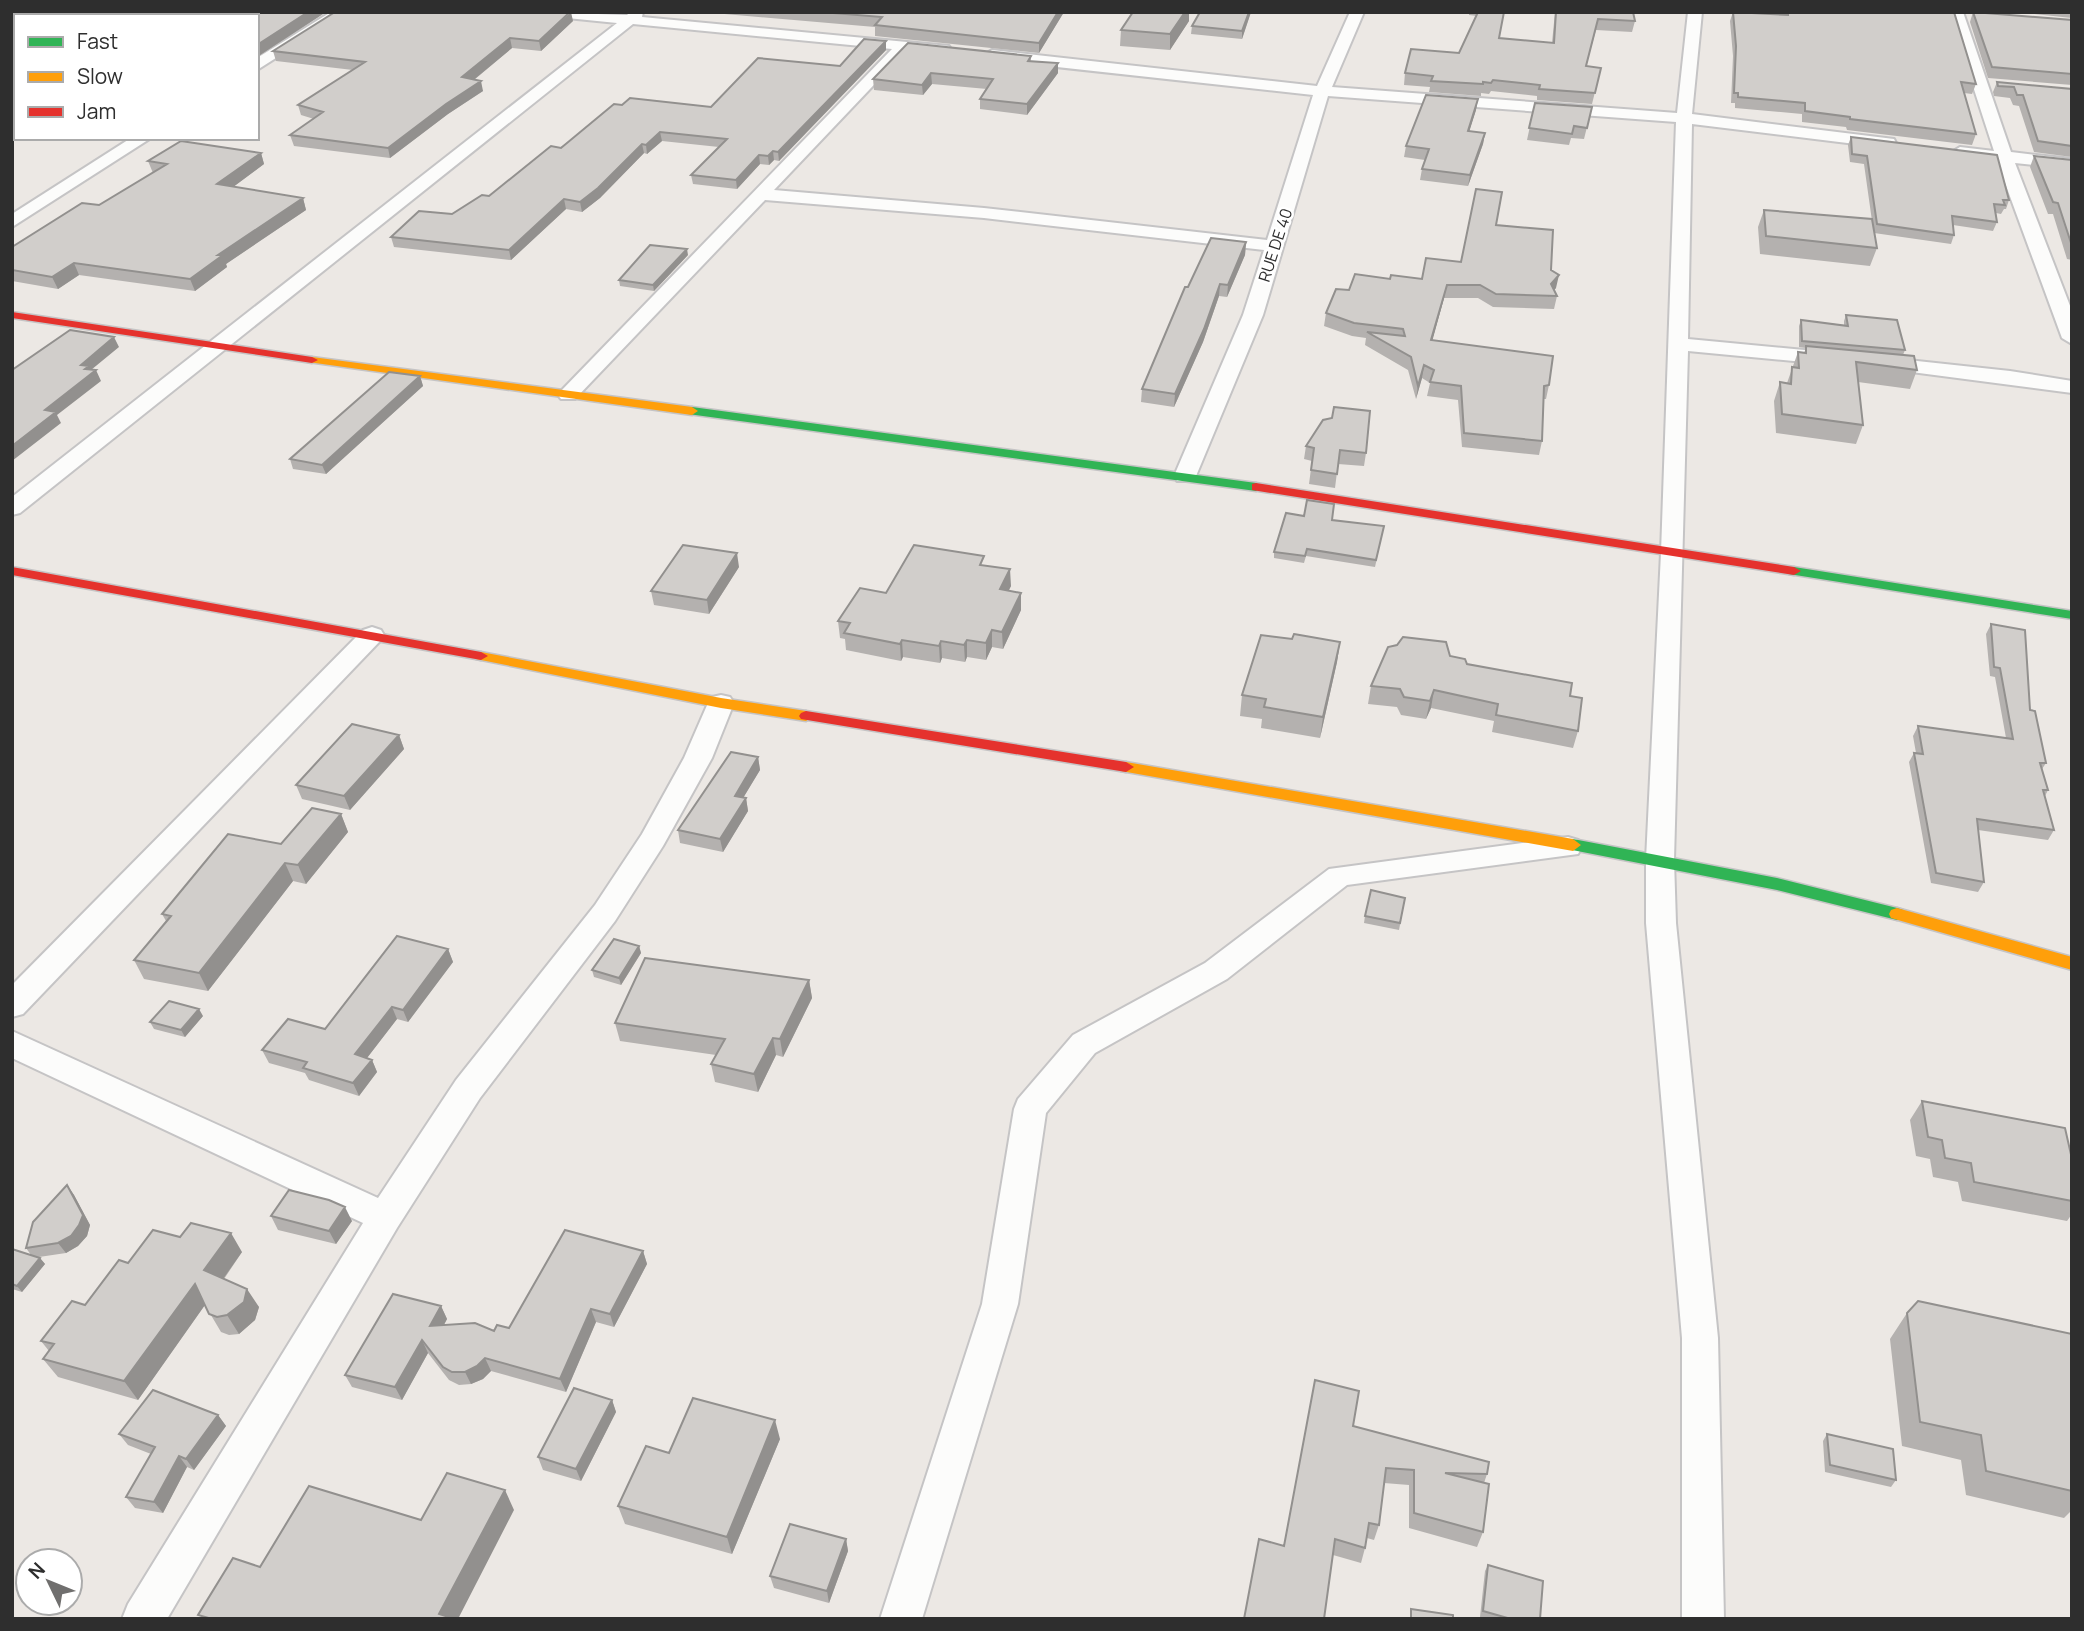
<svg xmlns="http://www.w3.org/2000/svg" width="2084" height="1631" font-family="Manrope,sans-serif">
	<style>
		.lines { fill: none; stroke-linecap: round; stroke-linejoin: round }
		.street-casing { stroke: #c5c4c5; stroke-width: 4 }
		.fast-casing { stroke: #c5c4c5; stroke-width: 3 }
		.slow-casing { stroke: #c5c4c5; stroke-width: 3 }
		.jam-casing { stroke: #c5c4c5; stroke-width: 3 }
		.street { fill: #fcfcfb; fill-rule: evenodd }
		.fast { fill: #30b455; fill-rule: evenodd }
		.slow { fill: #ff9f0a; fill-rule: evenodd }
		.jam { fill: #e5322d; fill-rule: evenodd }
		.wall { fill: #b4b1af }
		.shaded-wall { fill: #92908e }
		.building { fill: #d1cecb; stroke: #92908e; stroke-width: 2 }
		.labels { text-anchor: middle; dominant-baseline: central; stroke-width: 5; stroke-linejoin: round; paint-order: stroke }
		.far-street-label { font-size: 16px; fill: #2e2e2e; stroke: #fff }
	</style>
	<rect width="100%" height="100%" fill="#ece8e4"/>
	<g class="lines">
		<g class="street-casing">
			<path id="street" d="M331,12H348L257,70V58Z
				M540,12L627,15L630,12H643L642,17L949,46L951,49L949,52L944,53L907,50L774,190L984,208L1267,240L1313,95L992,60L984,55L992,50L1317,86L1350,12H1364L1332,87L1677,113L1688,12H1702L1692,114L1894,139L1896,143L1894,147L1888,148L1692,124L1688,339L1836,353L1843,355L1846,359L1843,363L1836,365L1688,351L1674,860L1676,923L1718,1338L1724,1619H1682V1338L1646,923V860L1661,553L1676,122L1328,96L1263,315L1196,476L1193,481H1177L1174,476L1243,315L1264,250L984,218L765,200L575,399H561L558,395L561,391L892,49L633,24L20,513L12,515V497L617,23L547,16Z
				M1949,12H1963L2011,152L2072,159V169L2015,163L2072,311V344L2062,338L1997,161L1960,157L1952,152L1960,147L1994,151Z
				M131,138H151L12,227V214Z
				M1880,357L2010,371L2072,381V393L1873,367L1870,363L1873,359Z
				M372,627L381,630L384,635L381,640L23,1014L12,1017V985L363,630Z
				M721,695L730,697L734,703L712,758L663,846L615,921L480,1098L397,1228L167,1619H122L128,1604L363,1223L12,1058V1031L378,1198L456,1080L595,905L642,834L684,758L708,703L712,697Z
				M1568,837L1578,840L1582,847L1578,854L1347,885L1227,979L1095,1053L1046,1113L1018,1304L922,1619H880L982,1304L1014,1109L1018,1099L1073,1035L1205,963L1329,869Z"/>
		</g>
		<g class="fast-casing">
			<path id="fast" d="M692,407L1256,483L1262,487L1256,491L688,414L686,411Z
				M1794,567L2072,611V619L1789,574L1787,571Z
				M1573,839L1777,878L1897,908L1903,910L1905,914L1903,918L1897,920L1777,890L1567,849L1565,845Z"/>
		</g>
		<g class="slow-casing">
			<path id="slow" d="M312,357L692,407L698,411L692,415L308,362V358Z
				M481,652L721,698L806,711L813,716L806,721L721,708L476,659L474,656Z
				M1126,762L1573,839L1581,845L1573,851L1121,771L1118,767Z
				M1897,908L2072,957V970L1891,918L1889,914L1891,910Z"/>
		</g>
		<g class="jam-casing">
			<path id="jam" d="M12,312L312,357L318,360L312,363L12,318Z
				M1256,483L1794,567L1801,571L1794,575L1252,490V484Z
				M12,567L481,652L488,656L481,660L12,575Z
				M806,711L1126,762L1134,767L1126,772L801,719L799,716L801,713Z"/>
		</g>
		<use href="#street" class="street"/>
		<use href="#fast" class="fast"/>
		<use href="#slow" class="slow"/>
		<use href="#jam" class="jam"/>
	</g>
	<path class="wall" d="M12,12H326L257,57V16H16V21H12Z
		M702,12H1064L1039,53L875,36V27Z
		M1251,12L1242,39L1191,34L1192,26Z
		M1469,12H1504L1499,38L1552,43L1555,12H1633L1635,21L1632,32L1596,30L1586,66L1601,68L1592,104L1537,100V96L1491,91L1489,94L1481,93V96L1429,92L1430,87L1404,85L1405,73L1459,53L1477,16L1469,15Z
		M1733,12L1784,15L1783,12H1954L1976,84L1972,94L1964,93L1976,134L1972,145L1847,130L1846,127L1802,122V114L1735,108V103H1731L1733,56L1730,21Z
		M1973,12L2072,20V85L1988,78L1970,22Z
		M2015,12H2072V18Z
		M573,21L541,51L512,48L474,80L483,91L448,114L390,158L294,146L290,135L314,119L301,115L298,105L353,70L276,61L273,51Z
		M1189,21L1170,50L1120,46L1121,30Z
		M16,39V60L12,59V41Z
		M886,50L779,161L774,160L769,165L760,164L737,189L693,184L691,175L719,147L662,141L647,154L644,153L600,198L582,212L566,209L511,260L394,247L391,237L452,214L489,196L622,105L711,107Z
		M1031,56V61L1058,63V73L1027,115L980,109V99L987,89L932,84L923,95L874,90L873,79Z
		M1997,82L2072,89V157L2034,152L2019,106L2013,105L2010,98L1994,96L1993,92Z
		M1535,103L1592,107L1584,139L1571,138L1569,145L1527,140Z
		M1476,110L1469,131L1485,133L1483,144L1468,186L1420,180L1422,169L1425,160L1404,157L1406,146Z
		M1851,137L2009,200L2006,209H2004L2001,214L1996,213L1997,222L1993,231L1953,225L1954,235L1951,244L1874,233L1877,248L1870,266L1760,254L1758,227L1764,210L1872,221L1864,164L1850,162L1848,145Z
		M261,153L264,164L233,187L303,198L306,210L226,264L227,267L195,291L79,275L58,289L12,281V247L99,205L153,173L148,161Z
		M2034,156L2072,160V260L2067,259L2053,214H2048L2030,167Z
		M1496,225L1551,270L1556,288L1554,290L1557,296L1554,309L1493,307L1478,298H1444L1432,340L1549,385L1546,399H1544L1542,441L1539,455L1462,447L1458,400L1427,396L1430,383L1422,378L1416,399L1408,370L1365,345L1366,338L1352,336L1324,326L1326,313L1349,290L1390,279H1422L1461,262Z
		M1246,242L1245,255L1227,297L1219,296L1203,342L1174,407L1141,402L1142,389L1188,287Z
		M688,255L654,291L620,286L619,280Z
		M1846,315L1905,350L1903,355L1917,370L1910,389L1858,382L1863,425L1856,444L1776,433L1774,401L1780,382L1787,383L1798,352L1804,353L1806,348L1799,347V326L1801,320L1844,325V321Z
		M420,376L423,386L326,474L293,469L290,459Z
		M1306,446L1366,453L1364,466L1338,464L1335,488L1309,484L1312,461L1304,459Z
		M1332,520L1384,526L1375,567L1306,556L1304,563L1274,558V552Z
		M985,565L1011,586L1008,591L1021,610L1003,649L992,647L986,660L967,657L965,662L942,658L940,663L903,657L901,661L846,650L845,639L840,638L838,621L886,593Z
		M739,567L709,614L654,605L651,591Z
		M1991,624L2030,710L2046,763L2042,769L2048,790L2045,796L2054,830L2048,840L1978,830L1984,882L1978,892L1931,883L1909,762L1914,753H1916L1913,736L1918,726L2006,738L1995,677L1990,676L1986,634Z
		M1292,639L1340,642L1337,662L1320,738L1261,728L1262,719L1240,716L1242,695Z
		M1450,656L1467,664L1570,696L1578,731L1573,748L1492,732L1494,721L1431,708L1426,719L1401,715L1397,707L1368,704L1371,686Z
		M399,735L404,749L350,810L302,799L296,785Z
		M758,757L760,770L743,798H746L748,811L723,852L680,843L678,830Z
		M341,814L348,832L306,884L293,881L208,991L144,979L134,960L166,921L162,914L281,844Z
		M1405,898L1399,930L1364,923L1365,916Z
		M639,946L641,953L621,985L594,977L592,970Z
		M448,949L453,962L408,1022L397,1019L367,1058L372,1060L377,1072L359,1096L309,1080L305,1073L269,1063L262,1050L325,1029Z
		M809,980L812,998L783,1057L776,1055L758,1092L715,1082L711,1064L716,1055L620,1041L615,1023Z
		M203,1016L185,1037L154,1029L150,1022Z
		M1922,1101L2072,1159V1214L2067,1221L1962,1201L1958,1182L1933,1177L1930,1159L1916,1156L1910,1120Z
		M67,1185L74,1195L90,1225L87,1236L78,1246L66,1253L39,1257L45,1264L22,1292L12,1289V1249L31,1255L26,1248Z
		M271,1216L352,1221L336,1244L278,1230Z
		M643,1251L647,1264L614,1327L596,1322L566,1392L491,1371L483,1379L471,1384L459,1385L449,1380L428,1353L402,1400L352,1387L345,1375L441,1306L447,1319L444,1325L494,1331L509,1328Z
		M242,1252L224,1279L259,1307L255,1320L239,1334L229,1335L221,1332L205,1305L138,1400L58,1377L43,1359L49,1351L41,1341L85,1305L128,1263Z
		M1907,1313L2072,1334V1510L2064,1518L1966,1495L1961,1460L1902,1446L1890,1339Z
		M1315,1380L1353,1426L1487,1474L1484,1483L1483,1532L1477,1547L1409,1528V1485L1384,1483L1379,1525L1374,1540L1367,1538L1365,1548L1361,1563L1333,1555L1284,1546Z
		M612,1400L616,1412L581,1481L543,1470L538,1457Z
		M218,1415L226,1426L194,1470L187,1467L163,1513L135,1508L126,1497L151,1454L128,1445L119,1434Z
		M1827,1434L1896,1480L1891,1487L1825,1472L1823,1441Z
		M780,1439L732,1554L625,1524L618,1506L669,1453Z
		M846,1539L848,1551L829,1603L774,1588L770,1576Z
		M1488,1565L1540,1619H1488L1480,1617L1485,1571Z"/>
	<path class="shaded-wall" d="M308,12H326L257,57V45Z
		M571,12L573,21L541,51L539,41Z
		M1058,12H1064L1039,53V43Z
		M1185,12H1189V21L1170,50V34Z
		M1249,12H1251L1242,39V31Z
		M510,38L512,48L465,87L462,77Z
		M886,41V50L779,161L778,152Z
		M1058,63V73L1027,115V104Z
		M931,73L932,84L923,95L922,85Z
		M481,81L483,91L448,114L390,158L388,148L446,104Z
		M1478,99L1476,110L1466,142L1468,131Z
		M660,132L662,141L647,154L646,145Z
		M1485,133L1483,144L1468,186L1470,175Z
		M642,144L644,153L600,198L582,212L580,202Z
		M773,151L774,160L769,165L768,156Z
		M261,153L264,164L221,196L217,184Z
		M759,155L760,164L737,189L736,180Z
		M303,198L306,210L226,264L227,267L195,291L190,279L218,255Z
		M564,199L566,209L511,260L509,250Z
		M1246,242L1245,255L1227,297L1228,285Z
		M687,249L688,255L654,291L653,285Z
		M74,263L79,275L58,289L52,277Z
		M1559,275L1556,288L1548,297L1551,284Z
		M1220,284L1219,296L1203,342L1174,407L1175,394Z
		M1447,285L1444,298L1429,353L1431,340Z
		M114,337L119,347L91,370H96L101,381L57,415L61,423L12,461V446L45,410L81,365Z
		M1424,365L1422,378L1416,399L1418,386Z
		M420,376L423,386L326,474L322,465Z
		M737,553L739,567L709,614L707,600Z
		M1010,569L1011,586L1001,606L1000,589Z
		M1021,593V610L1003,649L1002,632Z
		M992,630V647L986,660V643Z
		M902,640L903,657L901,661L900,644Z
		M967,640V657L965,662L964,645Z
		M941,641L942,658L940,663L939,646Z
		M1340,642L1337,662L1320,738L1323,717Z
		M1434,690L1431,708L1426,719L1430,701Z
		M399,735L404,749L350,810L344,796Z
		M758,757L760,770L737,808L735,796Z
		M746,798L748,811L723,852L720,839Z
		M341,814L348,832L306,884L298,865Z
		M285,863L293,881L208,991L199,973Z
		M639,946L641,953L621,985L619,978Z
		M448,949L453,962L408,1022L403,1010Z
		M809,980L812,998L783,1057L780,1039Z
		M392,1007L397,1019L360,1067L355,1054Z
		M199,1009L203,1016L185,1037L181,1030Z
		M773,1038L776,1055L758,1092L754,1074Z
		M372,1060L377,1072L359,1096L353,1083Z
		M67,1185L74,1195L90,1225L87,1236L78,1246L66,1253L58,1243Z
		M345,1207L352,1221L336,1244L329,1231Z
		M231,1233L242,1252L216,1289L204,1270Z
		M643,1251L647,1264L614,1327L610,1314Z
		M40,1258L45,1264L22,1292L17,1286Z
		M195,1284L207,1302L138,1400L124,1381Z
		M247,1289L259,1307L255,1320L239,1334L227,1315Z
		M441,1306L447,1319L436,1339L430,1326Z
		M591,1309L596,1322L566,1392L560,1379Z
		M422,1340L428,1353L402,1400L395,1387Z
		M485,1358L491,1371L483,1379L471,1384L465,1372Z
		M612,1400L616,1412L581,1481L576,1469Z
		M218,1415L226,1426L194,1470L186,1459Z
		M775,1420L780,1439L732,1554L727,1537Z
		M179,1456L187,1467L163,1513L154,1502Z
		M505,1490L514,1510L458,1619H442L439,1614Z
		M846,1539L848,1551L829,1603L827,1591Z"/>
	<path class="building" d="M20,12H308L257,45V16H54Z
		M335,12H570L539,41L510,38L462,77L481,81L446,104L388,148L290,135L323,112L298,105L365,62L273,51Z
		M821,12H1058L1039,43L875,25L882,17Z
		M1133,12H1185L1170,34L1121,30Z
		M1200,12H1249L1242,31L1192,26Z
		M1478,12H1504L1499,38L1554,43L1556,12H1633L1635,21L1598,19L1586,66L1601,68L1595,93L1539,89L1540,85L1493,80L1491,83L1483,82V84L1431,81L1433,76L1405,73L1411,49L1459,53Z
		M1733,12L1788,15V12H1954L1976,84L1961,82L1976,134L1850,119V117L1805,111V103L1738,97V93H1734L1736,46Z
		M1973,12L2072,20V74L1992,67Z
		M16,39V50H12V41Z
		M864,39L886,41L778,152L773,151L768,156L759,155L736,180L691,175L727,139L660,132L646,145L642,144L598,188L580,202L564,199L509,250L391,237L419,211L452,214L482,195L489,196L551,146L561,148L614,104L622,105L630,98L711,107L758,58L840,66Z
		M908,43L1031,56L1028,61L1058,63L1027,104L980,99L993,79L931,73L922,85L873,79Z
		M1997,82L2072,89V146L2038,141L2023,95H2017L2014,87L1998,86Z
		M1426,95L1478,99L1468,131L1485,133L1470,175L1422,169L1429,149L1406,146Z
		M1535,103L1592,107L1587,128L1574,126L1572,134L1529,128Z
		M1851,137L1997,155L2009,200H2003L2005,205L1994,204L1997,222L1952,216L1954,235L1877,224L1867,156L1852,154Z
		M181,141L261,153L217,184L303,198L218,255H223L190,279L74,263L52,277L12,270V247L82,203L99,205L167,164L148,161Z
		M2034,156L2072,160V246L2058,203L2053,202Z
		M1476,189L1502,192L1496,225L1553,230L1551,270L1559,275L1551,284L1557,296L1496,294L1480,285H1447L1431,340L1553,356L1549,385L1544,386L1542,441L1464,433L1461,386L1430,382L1434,370L1424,365L1418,386L1411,357L1367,332L1405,336L1403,329L1354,323L1326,313L1336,289L1349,290L1355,274L1390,279L1391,275L1422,279L1426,258L1461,262Z
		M1764,210L1872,219L1877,248L1766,236Z
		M1211,238L1246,242L1228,285L1220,284L1204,329L1175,394L1142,389L1185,287H1188Z
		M650,245L687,249L653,285L619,280Z
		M1846,315L1897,320L1905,350L1802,341L1801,320L1848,326Z
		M70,330L114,337L81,365L89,366L85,369L96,370L45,410L56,412L12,446V370Z
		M1806,346L1914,356L1917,370L1856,362L1863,425L1782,414L1780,382L1791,384L1792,367L1799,368L1798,352L1806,353Z
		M389,372L420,376L322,465L290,459Z
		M1334,407L1370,411L1366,453L1340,450L1337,474L1311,470L1314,448L1306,446L1323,420L1332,418Z
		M1307,500L1334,504L1332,520L1384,526L1376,560L1307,549L1305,556L1274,552L1286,513L1304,516Z
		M683,545L737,553L707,600L651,591Z
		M914,545L984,556L980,565L1010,569L1000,589L1021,593L1002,632L992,630L986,643L967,640L964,645L941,641L939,646L902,640L900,644L844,633L850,623L838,621L860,588L886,593Z
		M1991,624L2025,630L2030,710L2035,711L2046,763H2040L2048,790H2043L2054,830L1977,819L1984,882L1936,873L1914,753L1923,754L1918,726L2013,739L2000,668L1994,667Z
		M1294,634L1340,642L1323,717L1264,707L1266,699L1242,695L1261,635L1292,639Z
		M1403,637L1446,642L1450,656L1465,659L1467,664L1572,683L1570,696L1582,698L1578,731L1496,715L1498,704L1434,690L1430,701L1404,697L1400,689L1371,686L1388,647L1397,645Z
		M352,724L399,735L344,796L296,785Z
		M731,752L758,757L735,796L746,798L720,839L678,830Z
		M312,808L341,814L298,865L285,863L199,973L134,960L171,916L162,914L228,834L281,844Z
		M1371,890L1405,898L1400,923L1365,916Z
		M397,936L448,949L403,1010L392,1007L355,1054L372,1060L353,1083L303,1068L307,1062L262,1050L288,1019L325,1029Z
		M614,939L639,946L619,978L592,970Z
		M645,958L809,980L780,1039L773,1038L754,1074L711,1064L725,1039L615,1023Z
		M169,1001L199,1009L181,1030L150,1022Z
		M1922,1101L2065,1128L2072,1159V1201L1974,1182L1971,1163L1945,1158L1942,1140L1928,1137Z
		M67,1185L83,1215L79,1225L71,1236L58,1243L26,1248L33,1222Z
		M289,1190L329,1200L345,1207L329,1231L271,1216Z
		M191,1223L231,1233L204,1270L247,1289L244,1302L227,1315L217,1317L209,1314L195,1284L124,1381L43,1359L54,1344L41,1341L72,1301L85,1305L119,1260L128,1263L153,1230L180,1237Z
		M565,1230L643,1251L610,1314L591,1309L560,1379L485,1358L477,1366L465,1372H452L443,1367L422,1340L395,1387L345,1375L393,1294L441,1306L430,1326L475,1323L494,1331L497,1325L509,1328Z
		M12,1249L40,1258L17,1286L12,1284Z
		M1918,1301L2072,1334V1491L1986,1471L1981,1435L1920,1422L1907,1313Z
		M1315,1380L1359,1391L1353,1426L1489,1462L1487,1474L1445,1473L1489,1484L1483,1532L1414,1513V1470L1386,1468L1379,1525L1369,1523L1365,1548L1335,1539L1324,1619H1244L1259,1539L1284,1546Z
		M574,1388L612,1400L576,1469L538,1457Z
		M153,1390L218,1415L186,1459L179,1456L154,1502L126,1497L155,1447L119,1434Z
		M693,1398L775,1420L727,1537L618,1506L646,1446L669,1453Z
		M1827,1434L1893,1449L1896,1480L1830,1465Z
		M447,1473L505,1490L439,1614L455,1619H212L198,1615L233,1558L260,1567L309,1486L421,1520Z
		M790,1524L846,1539L827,1591L770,1576Z
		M1488,1565L1543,1581L1540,1619H1511L1483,1611Z
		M1411,1609L1453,1615V1619H1411Z"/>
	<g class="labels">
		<g class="far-street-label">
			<text transform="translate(1275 245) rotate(-72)">RUE DE 40</text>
		</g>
	</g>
	<rect width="2084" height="1631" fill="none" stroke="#2e2e2e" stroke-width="28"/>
	<rect x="14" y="14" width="245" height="126" fill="#ffffff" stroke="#ababab" stroke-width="2"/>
	<rect x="28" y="37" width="35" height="10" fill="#30b455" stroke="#ababab" stroke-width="2"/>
	<text x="77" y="49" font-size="21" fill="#2e2e2e">Fast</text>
	<rect x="28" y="72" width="35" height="10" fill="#ff9f0a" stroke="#ababab" stroke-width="2"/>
	<text x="77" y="84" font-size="21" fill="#2e2e2e">Slow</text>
	<rect x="28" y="107" width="35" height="10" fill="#e5322d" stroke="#ababab" stroke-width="2"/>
	<text x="77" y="119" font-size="21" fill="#2e2e2e">Jam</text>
	<g transform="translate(49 1582) rotate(313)"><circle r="33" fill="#ffffff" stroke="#ababab" stroke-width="2"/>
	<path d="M0-5L12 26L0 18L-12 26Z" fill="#706f6e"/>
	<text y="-10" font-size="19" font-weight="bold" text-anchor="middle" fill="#2e2e2e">N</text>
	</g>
</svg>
